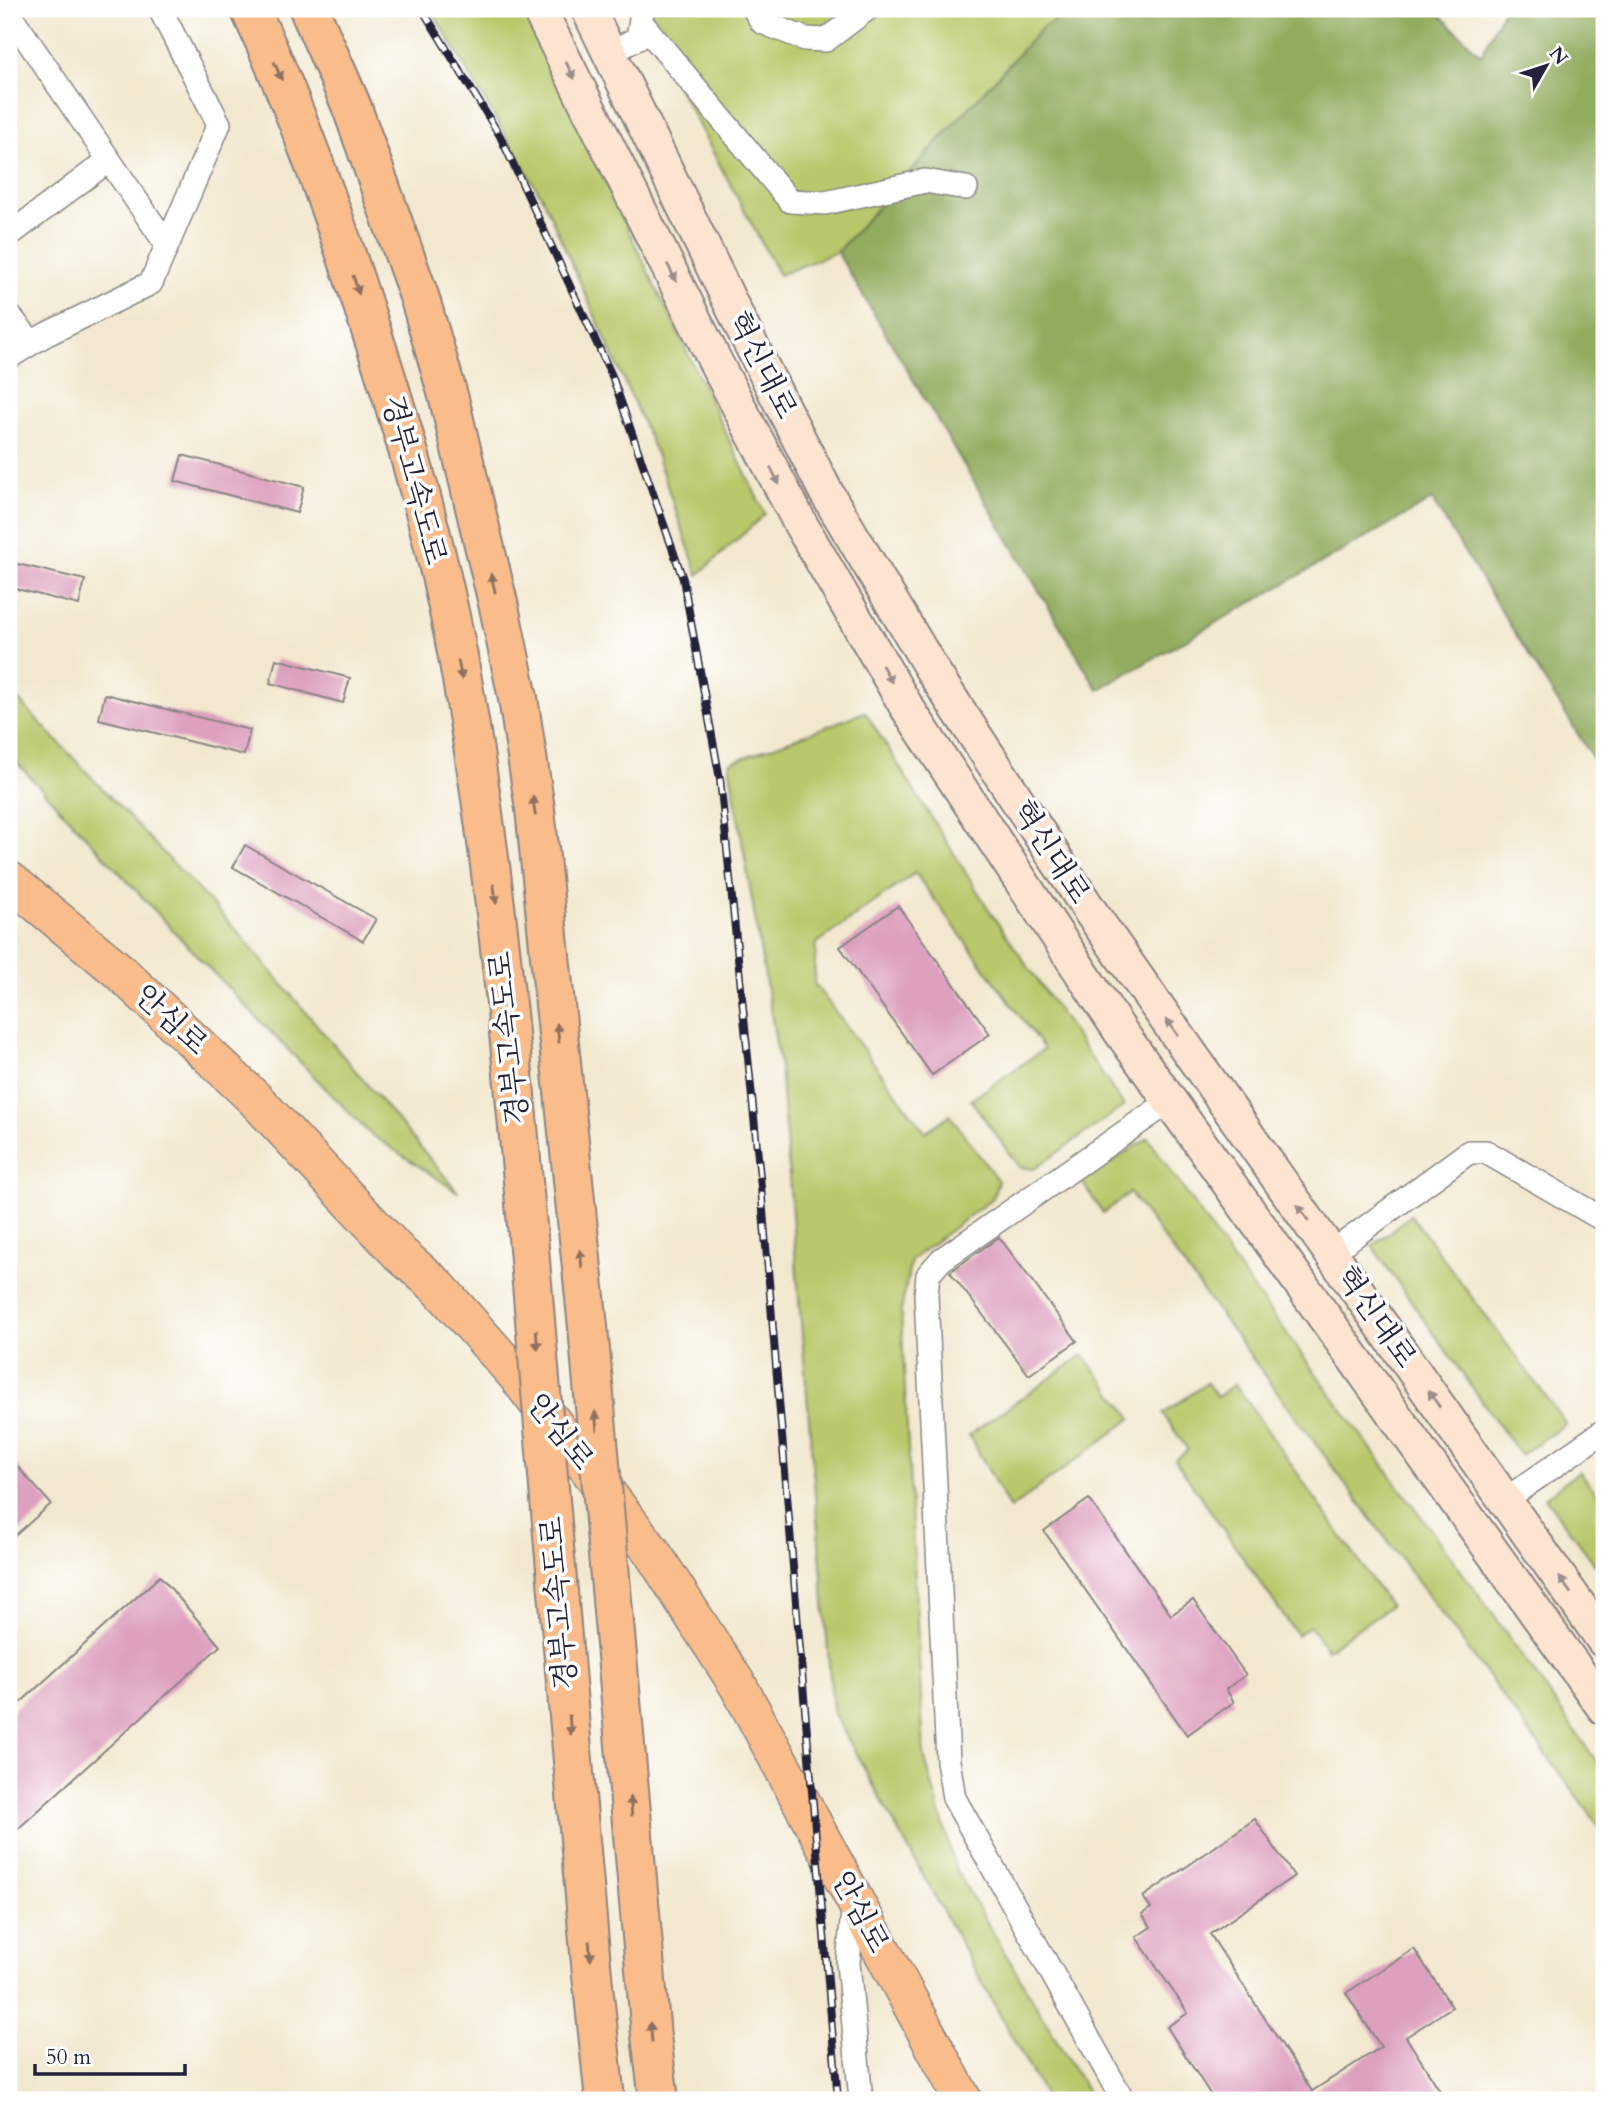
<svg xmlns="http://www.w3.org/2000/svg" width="1613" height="2109" font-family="Cardo,'Noto Serif KR',serif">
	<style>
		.green { fill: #b9c86b; stroke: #6e7553; stroke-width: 2 }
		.forest { fill: #92ac5f; stroke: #5a674d; stroke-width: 2 }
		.building { fill: #dda0bf }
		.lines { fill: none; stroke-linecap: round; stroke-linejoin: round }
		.minor-casing { stroke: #8a8585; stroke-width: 26 }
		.secondary-casing { stroke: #8a8585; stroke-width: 37 }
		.primary-casing { stroke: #8a8585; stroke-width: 40 }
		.motorway-casing { stroke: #8a8585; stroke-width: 42 }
		.minor { stroke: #fff; stroke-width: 23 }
		.secondary { stroke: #fde4d0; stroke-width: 33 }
		.primary { stroke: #f9bc8a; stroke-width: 37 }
		.motorway { stroke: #f9bc8a; stroke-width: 38 }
		.rail-casing { stroke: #22223b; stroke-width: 8 }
		.rail { stroke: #fff; stroke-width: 5; stroke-dasharray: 16; stroke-linecap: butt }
		.motorway-bridge-casing { stroke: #8a8585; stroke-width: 42; stroke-linecap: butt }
		.motorway-bridge { stroke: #f9bc8a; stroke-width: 38 }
		.oneway { fill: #9a8d8d }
		.oneway2 { fill: #8e6f62 }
		.labels { text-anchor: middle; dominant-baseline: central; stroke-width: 7; stroke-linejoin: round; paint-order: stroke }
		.street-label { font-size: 30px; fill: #22223b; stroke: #fff }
	</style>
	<rect width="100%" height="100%" fill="#fff"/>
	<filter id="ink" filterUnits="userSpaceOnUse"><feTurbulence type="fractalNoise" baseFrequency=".0143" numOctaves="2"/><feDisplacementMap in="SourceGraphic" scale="14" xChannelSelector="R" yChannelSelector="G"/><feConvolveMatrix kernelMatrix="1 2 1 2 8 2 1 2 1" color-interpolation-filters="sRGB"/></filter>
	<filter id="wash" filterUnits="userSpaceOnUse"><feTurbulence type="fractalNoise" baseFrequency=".00686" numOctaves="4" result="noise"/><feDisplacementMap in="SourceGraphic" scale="28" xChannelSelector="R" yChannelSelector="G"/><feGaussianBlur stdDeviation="1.57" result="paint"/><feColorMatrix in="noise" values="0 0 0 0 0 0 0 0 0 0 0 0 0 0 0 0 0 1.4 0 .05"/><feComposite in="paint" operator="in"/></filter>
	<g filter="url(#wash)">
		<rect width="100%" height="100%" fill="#f2e8cf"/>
		<path class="green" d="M431,9H522L765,514L698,575L654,448L544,201Z
			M636,9H1075L1042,28L837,252L779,275Z
			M9,690L238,932L459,1193L369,1133L199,958L9,754Z
			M865,712L993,916L1124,1106L1034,1169L1019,1167L971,1100L1044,1049L915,873L816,944L814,983L925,1132L950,1115L998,1181L993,1198L911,1260L901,1311L924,1755L956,1870L1092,2100H1047L833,1712L780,1067L729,763Z
			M1148,1138L1236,1265L1492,1613L1604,1772V1833L1130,1193L1103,1213L1082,1182Z
			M1411,1215L1566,1424L1520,1455L1372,1246Z
			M1083,1355L1132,1418L1010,1509L969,1435Z
			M1207,1383L1217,1397L1235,1384L1390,1606L1327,1650L1310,1626L1297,1635L1175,1460L1188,1450L1163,1414Z
			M1579,1471L1604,1502V1576L1545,1498Z"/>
		<path class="forest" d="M1075,9H1434L1481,55L1504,9H1604V776L1432,500L1098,690L837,252L1042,28Z"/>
		<g id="blocks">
			<path class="building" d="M182,455L304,487L297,513L175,481Z
				M9,562L85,580L79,605L9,587Z
				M276,659L350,678L343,703L270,683Z
				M105,694L250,730L244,755L99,719Z
				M245,845L376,919L363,941L233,867Z
				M898,906L990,1034L932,1075L840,947Z
				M999,1237L1077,1341L1029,1375L950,1272Z
				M9,1457L51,1504L9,1541Z
				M1089,1499L1171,1615L1193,1600L1246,1675L1226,1689L1234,1702L1187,1735L1044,1531Z
				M160,1576L220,1646L9,1837V1713Z
				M1255,1819L1294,1876L1210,1934L1312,2091L1381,2047L1346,1993L1414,1949L1452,2007L1406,2037L1446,2100H1214L1167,2027L1188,2013L1136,1937L1151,1927L1142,1914L1151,1908L1143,1897Z"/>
		</g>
	</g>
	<g filter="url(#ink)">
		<use href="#blocks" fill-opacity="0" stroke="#8a8585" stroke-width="2"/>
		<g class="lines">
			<g class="minor-casing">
				<path id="minor" d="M754,9L762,22L805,39L826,40L867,9
					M9,13L167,245
					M641,22L790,201L825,203L925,181L966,188
					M610,53L638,38L642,12
					M9,235L109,160
					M9,315L32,343
					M9,357L45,335L151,283L219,124L160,9
					M1331,1253L1469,1152H1486L1604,1220
					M1505,1500L1604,1431
					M854,1901L848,1963L861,2100
					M1123,2100L954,1798L948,1761L926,1295L928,1275L941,1260L1170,1101"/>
			</g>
			<g class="secondary-casing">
				<path id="secondary" d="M539,9L715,361L801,525L906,706L1120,1031L1604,1708
					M588,9L744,331L826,492L934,673L1090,911L1604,1641"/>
			</g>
			<g class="primary-casing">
				<path id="primary" d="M9,880L119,971L254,1098L401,1255L438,1287L517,1376L652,1552L739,1687L963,2100"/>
			</g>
			<g class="motorway-casing">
				<path id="motorway" d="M250,9C298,112 335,219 370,327C407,440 441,557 461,674C495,864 512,1056 529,1248
					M309,9L351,105L420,299L449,399L499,607L518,698L535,809L588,1327
					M553,1535L592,1975L605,2100
					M613,1611L651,2036L659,2100"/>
			</g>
			<use href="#minor" class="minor"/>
			<use href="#secondary" class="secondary"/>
			<use href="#primary" class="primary"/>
			<use href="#motorway" class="motorway"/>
			<g class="rail-casing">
				<path id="rail" d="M422,9L500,136L612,376L683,579L720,779L761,1187L838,2100"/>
			</g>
			<use href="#rail" class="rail"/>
			<g class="motorway-bridge-casing">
				<path id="motorway-bridge" d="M529,1248L553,1535
					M588,1327L613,1611"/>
			</g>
			<use href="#motorway-bridge" class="motorway-bridge"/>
		</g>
		<defs><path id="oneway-solid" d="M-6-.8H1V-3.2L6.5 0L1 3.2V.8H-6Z" transform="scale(1.75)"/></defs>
		<g class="oneway">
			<use href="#oneway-solid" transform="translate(570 70) rotate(63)"/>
			<use href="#oneway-solid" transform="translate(672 273) rotate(63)"/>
			<use href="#oneway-solid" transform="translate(775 476) rotate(63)"/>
			<use href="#oneway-solid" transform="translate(887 674) rotate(60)"/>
			<use href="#oneway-solid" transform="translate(1172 1027) rotate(-125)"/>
			<use href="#oneway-solid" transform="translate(1303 1213) rotate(-125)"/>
			<use href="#oneway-solid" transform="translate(1434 1399) rotate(-125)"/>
			<use href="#oneway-solid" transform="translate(1565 1585) rotate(-125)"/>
		</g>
		<g class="oneway2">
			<use href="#oneway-solid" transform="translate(278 71) rotate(67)"/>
			<use href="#oneway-solid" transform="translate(356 285) rotate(72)"/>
			<use href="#oneway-solid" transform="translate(493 583) rotate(-103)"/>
			<use href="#oneway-solid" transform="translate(460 670) rotate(79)"/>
			<use href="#oneway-solid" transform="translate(534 806) rotate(-97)"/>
			<use href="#oneway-solid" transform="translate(495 894) rotate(82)"/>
			<use href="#oneway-solid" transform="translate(558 1033) rotate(-96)"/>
			<use href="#oneway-solid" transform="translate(581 1259) rotate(-96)"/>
			<use href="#oneway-solid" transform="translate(537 1340) rotate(85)"/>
			<use href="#oneway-solid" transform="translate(596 1421) rotate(-95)"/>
			<use href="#oneway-solid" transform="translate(570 1725) rotate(85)"/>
			<use href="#oneway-solid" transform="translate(631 1806) rotate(-95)"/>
			<use href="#oneway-solid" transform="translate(590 1951) rotate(85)"/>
			<use href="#oneway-solid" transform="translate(651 2032) rotate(-96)"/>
		</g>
	</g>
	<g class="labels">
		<g class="street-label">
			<text transform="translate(762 365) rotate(63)">혁신대로</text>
			<text transform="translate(414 480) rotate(75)">경부고속도로</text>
			<text transform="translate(1051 852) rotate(57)">혁신대로</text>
			<text transform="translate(171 1020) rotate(43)">안심로</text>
			<text transform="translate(509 1038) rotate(-96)">경부고속도로</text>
			<text transform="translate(1376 1317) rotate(55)">혁신대로</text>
			<text transform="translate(560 1432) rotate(52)">안심로</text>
			<text transform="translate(559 1603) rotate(-95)">경부고속도로</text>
			<text transform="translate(860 1912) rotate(62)">안심로</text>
		</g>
	</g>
	<rect width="1613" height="2109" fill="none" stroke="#fff" stroke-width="35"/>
	<g transform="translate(1546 66) rotate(51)" stroke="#ffffff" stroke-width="5" paint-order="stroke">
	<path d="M0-5L12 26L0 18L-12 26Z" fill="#22223b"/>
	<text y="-10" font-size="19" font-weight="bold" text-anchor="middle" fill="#22223b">N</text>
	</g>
	<path d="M35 2064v10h150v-10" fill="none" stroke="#22223b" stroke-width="3.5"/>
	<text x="46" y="2064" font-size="21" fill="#22223b" stroke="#ffffff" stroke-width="5" paint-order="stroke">50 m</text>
</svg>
